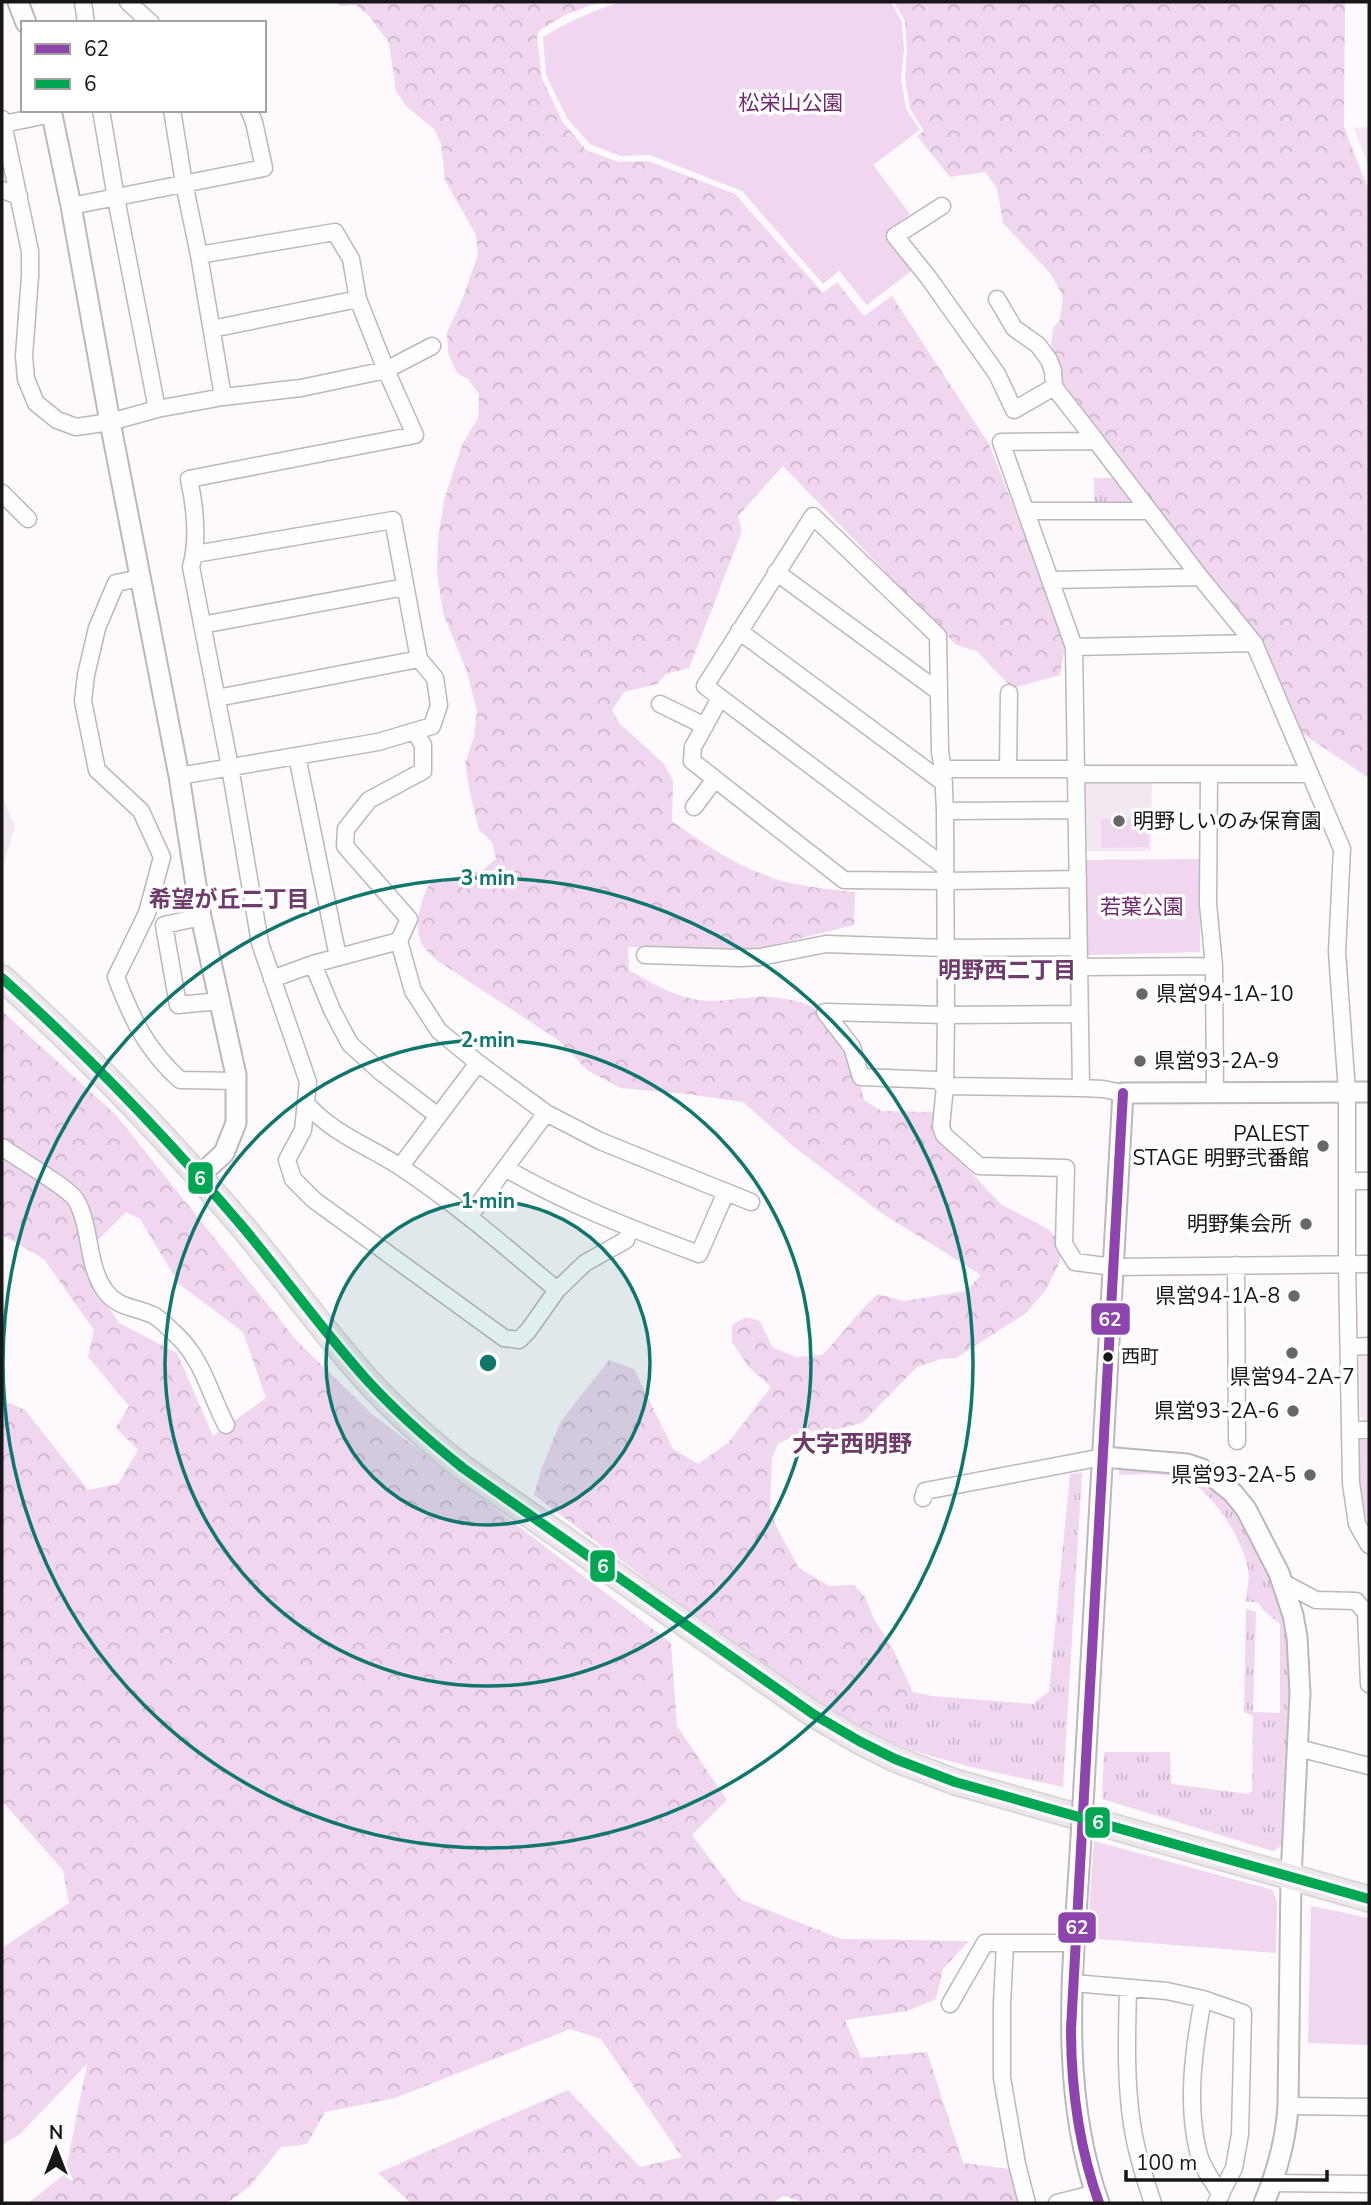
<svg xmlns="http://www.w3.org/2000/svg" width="1371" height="2205" font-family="'Nunito Sans','Noto Sans JP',sans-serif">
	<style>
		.built { fill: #f3e8f2 }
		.grass { fill: url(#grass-tufts) }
		.forest { fill: url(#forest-crowns) }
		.park { fill: #f0d6ee }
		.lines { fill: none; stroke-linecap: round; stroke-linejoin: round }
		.minor-casing { stroke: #bbb7ba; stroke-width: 19 }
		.tertiary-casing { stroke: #bbb7ba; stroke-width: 23 }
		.primary-casing { stroke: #d9d7d9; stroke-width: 28 }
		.minor { stroke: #fffeff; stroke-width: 16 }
		.tertiary { stroke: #fffeff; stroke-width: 19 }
		.primary { stroke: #ede6ed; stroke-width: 24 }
		.tertiary-bridge-casing { stroke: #bbb7ba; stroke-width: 23; stroke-linecap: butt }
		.tertiary-bridge { stroke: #fffeff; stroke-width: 19 }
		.bus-1-casing { stroke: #fff; stroke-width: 16 }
		.bus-2-casing { stroke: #fff; stroke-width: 16 }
		.bus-1 { stroke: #8e44ad; stroke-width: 10 }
		.bus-2 { stroke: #00a651; stroke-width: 10 }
		.ring { fill: none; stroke: #0f766e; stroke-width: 3.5 }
		.poi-dot { fill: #696569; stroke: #fff; stroke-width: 2.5 }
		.bus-dot { fill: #191619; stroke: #fff; stroke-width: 2.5 }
		.labels { text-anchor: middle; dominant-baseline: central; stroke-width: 7; stroke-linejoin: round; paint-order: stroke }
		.bus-label { font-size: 19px; fill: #191619; stroke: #fff; text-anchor: start }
		.park-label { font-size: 21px; fill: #70296f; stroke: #fff }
		.poi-label { font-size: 21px; fill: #191619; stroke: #fff; text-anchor: end }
		.neighbourhood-label { font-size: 23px; font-weight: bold; fill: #6e3b6c; stroke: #fff }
		.quarter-label { font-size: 24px; font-weight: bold; fill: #6e3b6c; stroke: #fff }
		.centre { fill: #0f766e; stroke: #fff; stroke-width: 3.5 }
		.ring-label { font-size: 21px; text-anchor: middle; font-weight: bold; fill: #0f766e; stroke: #fff; stroke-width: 7; stroke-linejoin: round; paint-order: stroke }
		.line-badge { stroke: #fff; stroke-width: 2.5 }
		.badge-label { font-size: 19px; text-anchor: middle; font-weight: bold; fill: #fff }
	</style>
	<defs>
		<pattern id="grass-tufts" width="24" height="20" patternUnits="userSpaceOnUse" patternTransform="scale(1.75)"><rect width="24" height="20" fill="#f0d6ee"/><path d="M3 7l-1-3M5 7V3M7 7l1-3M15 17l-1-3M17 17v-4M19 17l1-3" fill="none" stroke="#cdb7cc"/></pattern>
		<pattern id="forest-crowns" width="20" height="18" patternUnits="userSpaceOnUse" patternTransform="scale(1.75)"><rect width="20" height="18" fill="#f0d6ee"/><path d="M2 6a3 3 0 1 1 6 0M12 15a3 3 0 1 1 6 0" fill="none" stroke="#cdb7cc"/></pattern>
	</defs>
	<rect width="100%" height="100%" fill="#fdf9fd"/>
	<path class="built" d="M1369,127V167L1354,128Z
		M1086,780L1152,781L1151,851H1087Z
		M2,797L15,826L2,869Z
		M1369,1350V1422H1364L1360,1416L1359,1353Z"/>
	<path class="grass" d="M1094,478H1115L1129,499L1130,507L1094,506Z
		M1119,1468L1173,1471L1202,1481L1215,1490L1237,1514L1251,1536L1278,1590L1292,1660L1283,1845L1273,1851L1102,1799L1104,1752H1170L1171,1784L1248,1794L1252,1791L1253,1716L1244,1712L1246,1609L1256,1612L1253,1712L1280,1713V1624L1262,1609L1259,1603L1245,1601C1247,1591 1250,1580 1248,1569C1243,1540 1212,1489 1184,1479C1165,1472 1140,1475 1119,1475Z
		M1082,1473L1063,1787L967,1766L911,1750L865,1731L913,1692L931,1696L1033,1704L1049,1691L1070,1474Z"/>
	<path class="forest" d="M337,2H600L565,15L540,30L537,37L542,78L562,121L586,150L618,162L648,161L735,194L823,293L837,282L864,316L892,296L989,444L1066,641L1060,675L1012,688L977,651L956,645L783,466L738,516L742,531L689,668L666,674L657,684L624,692L612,710L619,723L664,764L673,781L672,821C709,848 749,875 796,884C815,888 835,890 855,892L854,925L761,948L726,950L628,947L629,970C650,982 673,996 698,1000C717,1003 737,998 756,997C770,996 802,1000 814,1008C836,1023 851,1054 859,1080C861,1086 862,1094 864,1100L882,1111L935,1112L960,1160L991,1194L1002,1205L1048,1229L1059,1241L1063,1250L1058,1266L1045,1291L1026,1313L956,1358L941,1359L917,1367L862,1423L838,1429L802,1432L778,1444L772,1458L770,1508L776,1526L799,1568L829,1586L854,1585L865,1597L874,1619L893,1649L913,1692L865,1731L795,1691L534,1495L541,1470L561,1421L609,1360L634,1369L673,1449L698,1464L728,1443L771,1387L748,1366L732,1342V1325L746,1317L760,1321L772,1347L796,1357L822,1355C842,1335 857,1312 878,1294L904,1301L966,1291L981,1275L880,1212L793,1146L743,1102L687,1094L620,1088L587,1070L558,1040L438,961C433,956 425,950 422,944C413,926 421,899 430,883L483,870L496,859L492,842L479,830L470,793L465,763L474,737L477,711L467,672L443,613L437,573L438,539L444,500L462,445L478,418L479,394L468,379L457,373L448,353L447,332L462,300L478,255L476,235L445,180L441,143L434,129L407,107L396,91L389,43L370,17L356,5L339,6Z
		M894,2H1345L1344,127L1369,191V778L1300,732L1259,638L1064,390L1063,380L1051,345L1053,328L1060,320L1063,296L1050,273L1003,223L997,188L985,172L950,177L917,136L924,131L910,109L905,78L907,51L905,21Z
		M2,1011L116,1115L297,1341L372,1414L671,1643L677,1726L727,1800L692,1835L740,1899L841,1939L969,1941L943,1969L936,1999L907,2011L845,2020L861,2058L927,2052L963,2163L1009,2169L1022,2203H806L784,2196L772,2203H411L378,2173L568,2090L640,2167L682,2157L601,2039L570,2029L395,2098L325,2112L307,2144L281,2147L249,2187L227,2203H28L65,2174L87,2064L20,2134L2,2145V1948L69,1903L63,1870L2,1801V1400L25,1410L88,1490L118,1484L138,1450L116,1428L129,1406L88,1357L94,1330L44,1259L2,1235V1165L6,1157L73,1204L99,1294L119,1323L177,1353L213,1436L266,1398L243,1332L179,1284L140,1219L126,1212L96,1242L77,1194L2,1142Z"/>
	<path class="park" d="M621,2H891L902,22L904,50L901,78L906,109L920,130L873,165L910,214L885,234L911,271L867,305L839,271L823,284L742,191L650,155L620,156L590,144L567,118L546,75L543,37C568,22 593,10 621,2Z
		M1148,818L1149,847L1101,848V819Z
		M1201,859L1200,952L1088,955L1084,952L1085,860Z
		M1358,1440H1369V1524C1358,1497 1359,1469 1358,1440Z
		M1094,1841L1273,1890L1277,1903L1276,1953L1087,1938Z
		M1311,1906L1369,1918V2045L1308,2043Z"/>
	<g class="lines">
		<g class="minor-casing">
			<path id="minor" d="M83,2L86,23
				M128,2L151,23
				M101,110L116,198L157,409
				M172,110L184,183L199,255L223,397
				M2,119L30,251V276L24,356L26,379L36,403L57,420L76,427L110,422L157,409L223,397L301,388L386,370L432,346
				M3,124L52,114
				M2,190L19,196
				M71,206L264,168L254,122L249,110
				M942,206L895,236L928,277L997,374L1014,410L1054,387L1096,441
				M199,255L335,232L351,259L358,299L386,370L415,435L189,479C195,507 199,539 191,567L230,767L260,943L308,1082L303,1130L287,1160L293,1179L314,1200L504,1338L519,1340L528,1331L557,1290L585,1263L626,1240L630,1228
				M997,299L1014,328L1038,345L1049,360L1053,371L1054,387
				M212,329L358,299
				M2,493L28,519
				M1027,511H1149
				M776,572L938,691
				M140,578L116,583L97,628L86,675L83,701L97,770L141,811L162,857L147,913L116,977C132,1019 146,1049 180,1080L236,1081
				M1052,580L1200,577
				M202,625L405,587
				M739,631L944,783
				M1074,647L1254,643
				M217,698L419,659
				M720,698L693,747L692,761L844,880L945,881L1078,879
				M660,704L705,726
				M297,756L338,957
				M943,769H1072L1076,774H1310
				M1008,769L1009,693
				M1209,775L1208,904L1214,966L1215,1093
				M179,776L378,742L432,726L439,705L435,678L419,659L393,520L195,554
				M694,807L715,779
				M945,811L1077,810
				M945,867L705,686L813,516L938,636L940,752L943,769L945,811L946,1015L945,1086L941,1127L944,1135L979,1166L1066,1168L1064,1244L1075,1262L1113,1267L1369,1264
				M201,917L164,925L178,1005L220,1001
				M399,941L413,991L439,1031L478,1063L546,1113L600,1141L751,1202
				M645,955L740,958L760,957L826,944L945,948L1079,947
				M313,964L332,1010L350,1044L382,1073L438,1116
				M1080,967L1214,966
				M272,979L313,964L399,941L409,919L345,846L346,829L369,800L423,771V745L415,732
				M1080,1014L946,1015L825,1012L852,1047L861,1077L937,1080L945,1086L1081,1088L1103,1089L1123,1093
				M1081,1088L1074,647L1001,442L1096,441L1200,577L1254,643L1342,849L1337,952L1347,1092V1264L1351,1483L1357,1524L1369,1545
				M306,1103C330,1132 368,1146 399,1166C455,1203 506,1247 557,1290
				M2,1147C18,1159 68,1187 76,1200C92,1228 86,1266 106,1292C118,1308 136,1307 153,1315C159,1318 165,1324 170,1329C203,1357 207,1388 226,1425
				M400,1167L478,1063
				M505,1168C567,1204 632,1229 699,1254L726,1192
				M1347,1181H1369
				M469,1217L546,1113
				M1236,1265L1237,1441
				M1350,1347L1369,1346
				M1351,1430H1369
				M923,1498L925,1491L1103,1457
				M1282,1582L1316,1600L1356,1601L1366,1613L1369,1684
				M1298,1748L1369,1766
				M1005,1944L1002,2003V2078L1017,2164L1027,2203
				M1073,1983L1167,1991L1203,1999L1243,2013L1240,2134L1234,2168L1216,2203
				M1128,1988C1127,2033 1125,2079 1132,2124C1136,2151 1144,2177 1153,2203
				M1203,1999C1194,2048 1186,2102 1198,2151C1201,2166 1213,2182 1221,2195
				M950,2004L985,1943H1075
				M1288,2106L1369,2107
				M1272,2183L1369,2184
				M1057,2203L1096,2193"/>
		</g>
		<g class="tertiary-casing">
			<path id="tertiary" d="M18,2L26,23
				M51,110L71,206L110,422L179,776L201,917L236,1075V1123L224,1153L198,1177
				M1103,1457L1187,1464L1202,1469L1216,1479L1233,1493L1246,1509L1279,1573L1293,1615L1297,1637L1300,1693L1291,1877L1288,2106C1286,2140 1277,2172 1264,2203
				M1084,1786L1123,1093L1369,1092
				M1081,1838C1074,1960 1057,2085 1099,2203"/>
		</g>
		<g class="primary-casing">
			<path id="primary" d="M2,978C88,1055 167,1138 242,1226C284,1276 322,1330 366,1379C396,1412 429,1441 463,1468L813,1714L859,1741L895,1759L955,1782L1369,1899"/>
		</g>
		<use href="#minor" class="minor"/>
		<use href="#tertiary" class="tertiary"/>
		<use href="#primary" class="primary"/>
		<g class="tertiary-bridge-casing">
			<path id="tertiary-bridge" d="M1081,1838L1084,1786"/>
		</g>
		<use href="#tertiary-bridge" class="tertiary-bridge"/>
		<g class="bus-1-casing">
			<path id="bus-1" d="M1099,2203C1079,2147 1071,2088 1071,2029L1123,1093"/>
		</g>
		<g class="bus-2-casing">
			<path id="bus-2" d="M2,978C88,1055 167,1138 242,1226C284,1276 322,1330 366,1379C396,1412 429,1441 463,1468L813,1714L859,1741L895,1759L955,1782L1369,1899"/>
		</g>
		<use href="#bus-1" class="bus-1"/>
		<use href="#bus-2" class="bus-2"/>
	</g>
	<circle cx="488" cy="1363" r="162" fill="#0f766e" fill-opacity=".12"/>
	<g class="ring">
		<circle cx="488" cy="1363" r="162"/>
		<circle cx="488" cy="1363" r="323"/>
		<circle cx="488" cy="1363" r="485"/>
	</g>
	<g class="poi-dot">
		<circle cx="1119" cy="821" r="7"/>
		<circle cx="1142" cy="994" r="7"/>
		<circle cx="1140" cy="1061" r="7"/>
		<circle cx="1323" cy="1146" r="7"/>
		<circle cx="1306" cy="1224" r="7"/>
		<circle cx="1294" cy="1296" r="7"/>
		<circle cx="1292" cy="1353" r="7"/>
		<circle cx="1293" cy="1411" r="7"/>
		<circle cx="1310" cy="1475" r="7"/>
	</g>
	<circle class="bus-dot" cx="1108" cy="1357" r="6"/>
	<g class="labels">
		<g class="bus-label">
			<text x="1121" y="1357">西町</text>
		</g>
		<g class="park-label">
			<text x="791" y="103">松栄山公園</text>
			<text x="1142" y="907">若葉公園</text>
		</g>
		<g class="poi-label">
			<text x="1133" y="821" text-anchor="start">明野しいのみ保育園</text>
			<text x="1156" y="994" text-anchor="start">県営94-1A-10</text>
			<text x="1154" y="1061" text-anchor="start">県営93-2A-9</text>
			<text x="1309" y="1134">PALEST<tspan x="1309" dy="24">STAGE 明野弐番館</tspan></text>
			<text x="1292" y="1224">明野集会所</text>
			<text x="1280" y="1296">県営94-1A-8</text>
			<text x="1292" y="1377" text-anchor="middle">県営94-2A-7</text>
			<text x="1279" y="1411">県営93-2A-6</text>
			<text x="1296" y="1475">県営93-2A-5</text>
		</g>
		<g class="neighbourhood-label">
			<text x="229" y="899">希望が丘二丁目</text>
			<text x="1007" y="970">明野西二丁目</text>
		</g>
		<g class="quarter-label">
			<text x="852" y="1444">大字西明野</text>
		</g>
	</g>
	<circle cx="488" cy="1363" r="10" class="centre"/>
	<g class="ring-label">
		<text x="488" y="885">3 min</text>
		<text x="488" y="1047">2 min</text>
		<text x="488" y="1208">1 min</text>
	</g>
	<g class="line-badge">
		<rect x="187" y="1161" width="27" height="34" rx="7" fill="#00a651"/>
		<rect x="1090" y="1302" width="41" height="34" rx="7" fill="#8e44ad"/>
		<rect x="589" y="1549" width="27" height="34" rx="7" fill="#00a651"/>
		<rect x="1084" y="1806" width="27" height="33" rx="7" fill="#00a651"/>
		<rect x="1057" y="1911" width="40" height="33" rx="7" fill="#8e44ad"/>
	</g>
	<g class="badge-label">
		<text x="200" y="1185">6</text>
		<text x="1110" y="1326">62</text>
		<text x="603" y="1573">6</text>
		<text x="1098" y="1829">6</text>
		<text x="1077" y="1934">62</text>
	</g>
	<rect width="1371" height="2205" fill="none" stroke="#191619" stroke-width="7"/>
	<rect x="21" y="21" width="245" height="91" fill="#ffffff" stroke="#a3a2a3" stroke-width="2"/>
	<rect x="35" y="44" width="35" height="10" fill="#8e44ad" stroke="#a3a2a3" stroke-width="2"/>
	<text x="84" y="56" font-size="21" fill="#191619">62</text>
	<rect x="35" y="79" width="35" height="10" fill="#00a651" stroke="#a3a2a3" stroke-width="2"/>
	<text x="84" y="91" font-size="21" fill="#191619">6</text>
	<g transform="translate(56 2149)" stroke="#ffffff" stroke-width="5" paint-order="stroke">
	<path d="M0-5L12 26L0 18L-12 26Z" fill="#191619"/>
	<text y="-10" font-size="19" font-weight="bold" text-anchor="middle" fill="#191619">N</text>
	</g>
	<path d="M1126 2170v10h201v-10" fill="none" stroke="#191619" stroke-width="3.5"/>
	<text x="1136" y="2170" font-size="21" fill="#191619" stroke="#ffffff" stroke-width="5" paint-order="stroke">100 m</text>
</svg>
